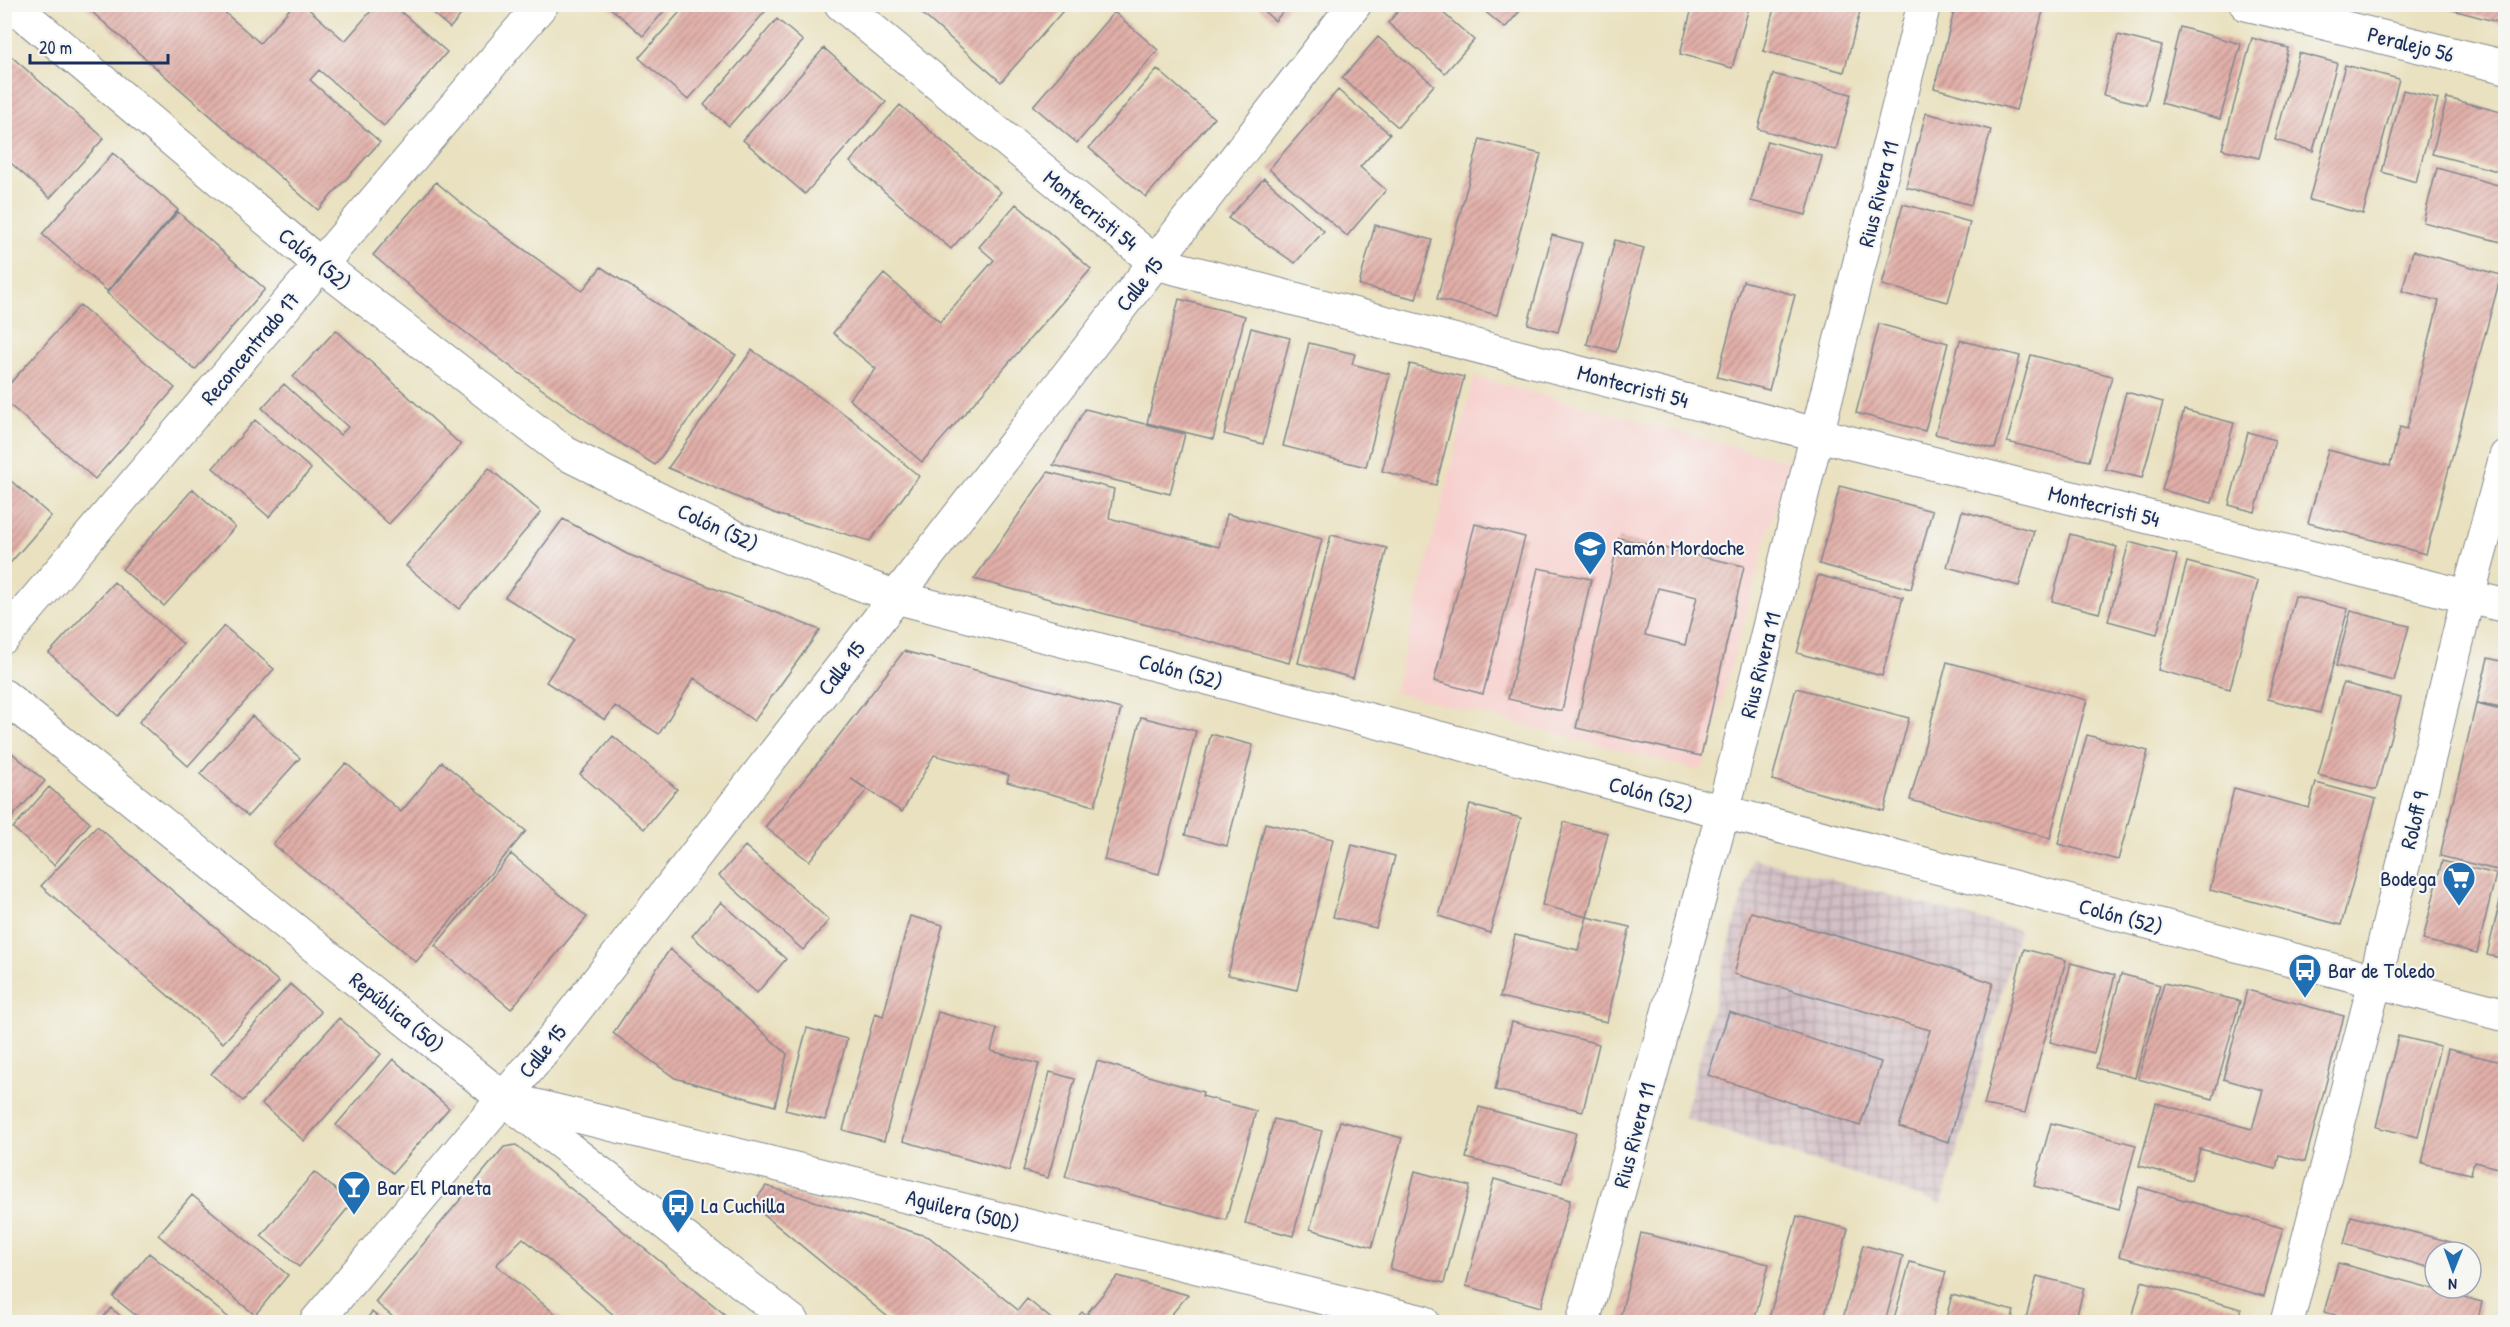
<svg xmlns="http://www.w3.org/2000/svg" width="2510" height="1327" font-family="'Patrick Hand',sans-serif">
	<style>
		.built { fill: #f7d0ce }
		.industrial { fill: url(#industrial-grid) }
		.building { fill: url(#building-hatch); fill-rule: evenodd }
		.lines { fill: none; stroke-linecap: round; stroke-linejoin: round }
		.street-casing { stroke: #82888e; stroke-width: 35 }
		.secondary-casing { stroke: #82888e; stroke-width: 35 }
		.street { stroke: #fff; stroke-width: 33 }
		.secondary { stroke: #fff; stroke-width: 33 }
		.labels { text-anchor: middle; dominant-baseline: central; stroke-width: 4.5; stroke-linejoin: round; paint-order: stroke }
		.street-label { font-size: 22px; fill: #1b2f5e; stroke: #f6f6f2 }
		.poi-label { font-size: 22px; fill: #1b2f5e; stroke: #f6f6f2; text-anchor: start }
	</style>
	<defs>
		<pattern id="industrial-grid" width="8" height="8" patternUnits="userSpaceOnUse" patternTransform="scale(1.5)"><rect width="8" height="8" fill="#d2bec4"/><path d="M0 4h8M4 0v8" fill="none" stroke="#aa9ba2"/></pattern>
		<pattern id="building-hatch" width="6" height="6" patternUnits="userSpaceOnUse" patternTransform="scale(1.5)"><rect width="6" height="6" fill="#e2afa8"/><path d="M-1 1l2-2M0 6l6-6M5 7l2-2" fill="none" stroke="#b68f8c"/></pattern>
	</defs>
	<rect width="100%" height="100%" fill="#f6f6f2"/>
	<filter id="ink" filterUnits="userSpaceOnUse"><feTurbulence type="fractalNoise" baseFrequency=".0167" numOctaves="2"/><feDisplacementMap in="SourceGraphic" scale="12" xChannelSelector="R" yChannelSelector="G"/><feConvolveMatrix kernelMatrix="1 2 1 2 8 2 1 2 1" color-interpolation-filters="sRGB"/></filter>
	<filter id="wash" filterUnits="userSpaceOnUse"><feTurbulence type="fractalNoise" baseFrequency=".008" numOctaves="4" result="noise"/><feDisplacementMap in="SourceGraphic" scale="24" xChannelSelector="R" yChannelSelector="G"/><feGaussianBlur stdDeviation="1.35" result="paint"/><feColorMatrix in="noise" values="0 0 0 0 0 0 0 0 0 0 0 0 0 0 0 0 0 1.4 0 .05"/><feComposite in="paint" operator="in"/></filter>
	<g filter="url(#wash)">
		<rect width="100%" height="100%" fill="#e9e1bf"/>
		<path class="built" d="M1474,377L1788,461L1702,771L1394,692Z"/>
		<path class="industrial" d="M1752,858L2019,930L1942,1204L1684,1118Z"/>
		<g id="blocks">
			<path class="building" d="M83,4H215L260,43L294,4H303L345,41L377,4H392L447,52L384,126L319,70L310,80L380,142L318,210Z
				M422,4H470L450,28Z
				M606,4H670L643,36Z
				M687,4L770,6L688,100L639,58Z
				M1256,4H1290L1275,21Z
				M1404,4H1433L1474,40L1445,73L1388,23Z
				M1476,4H1526L1505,28Z
				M1693,4H1750L1732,68L1680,54Z
				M1775,4H1862L1844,72L1763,51Z
				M1956,4H2045L2016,110L1934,88Z
				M2434,4H2505V24L2434,5Z
				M912,5H1068L1001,82Z
				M1114,12L1158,50L1077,143L1033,106Z
				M777,19L803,41L729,126L704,105Z
				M2180,27L2241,44L2220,119L2161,103Z
				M2118,35L2162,46L2146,105L2103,95Z
				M1378,37L1434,85L1398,127L1342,78Z
				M2252,38L2288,48L2259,158L2222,149Z
				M824,48L886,102L805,194L743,140Z
				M4,50L104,138L50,198L4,157Z
				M2299,53L2337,63L2313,151L2275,140Z
				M2345,65L2399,79L2363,214L2309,200Z
				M1157,69L1214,118L1146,197L1089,148Z
				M1773,74L1851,94L1836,150L1758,129Z
				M1338,90L1390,134L1360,167L1386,190L1347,236L1269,169Z
				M2403,90L2438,99L2416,182L2382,172Z
				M2447,98L2505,113V173L2432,154Z
				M900,105L1001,192L951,249L850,162Z
				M1926,113L1991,130L1971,205L1906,187Z
				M1480,139L1541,154L1497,315L1437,299Z
				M1767,141L1822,156L1806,215L1751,201Z
				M113,153L178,210L107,291L42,234Z
				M2437,168L2505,187V243L2423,222Z
				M1264,178L1324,231L1295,263L1228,218Z
				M436,182L473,213L582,291L601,267L736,355L655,465L604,433L515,370L449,320L373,255Z
				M1016,204L1091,269L922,462L849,399L876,369L833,333L884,274L940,322L994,260L979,247Z
				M1903,204L1970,222L1948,302L1882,285Z
				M178,212L265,289L195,370L107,293Z
				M1375,225L1432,240L1416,299L1359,285Z
				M1552,235L1582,243L1558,332L1528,324Z
				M1615,240L1644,248L1616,352L1587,344Z
				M2413,251L2501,275L2426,554L2308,523L2328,450L2390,466L2400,427L2407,429L2439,301L2402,291Z
				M1743,281L1795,295L1769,390L1717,377Z
				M1179,299L1245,316L1213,439L1147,423Z
				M80,305L175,388L95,479L4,400V390Z
				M1879,324L1948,343L1925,431L1856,413Z
				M1251,328L1290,338L1263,444L1224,434Z
				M336,330L461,445L389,524L262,408L284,384L340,435L348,427L293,377Z
				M1960,340L2020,356L1995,449L1935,434Z
				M1309,343L1355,354L1352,364L1390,374L1366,467L1283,446Z
				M752,350L850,418L919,476L870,541L779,515L668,468Z
				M2031,355L2112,376L2089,461L2007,442Z
				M1410,364L1464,377L1436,485L1382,471Z
				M2126,392L2163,402L2142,478L2105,469Z
				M1085,409L1185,434L1170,494L1053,465Z
				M2184,410L2234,423L2212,503L2162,490Z
				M255,420L311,469L269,517L213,468Z
				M2248,432L2275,440L2255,512L2229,505Z
				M489,468L541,512L459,609L406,566Z
				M1048,472L1114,489L1109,518L1219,547L1227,514L1322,539L1289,663L974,579Z
				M10,480L51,516L5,569V487Z
				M1840,486L1932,511L1911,589L1819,564Z
				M193,489L235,527L164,606L122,569Z
				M1962,511L2034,531L2019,586L1947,567Z
				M563,519L627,554L820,630L754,721L694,678L659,734L615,706L605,720L546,682L573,640L505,597Z
				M1475,524L1525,537L1483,694L1434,681Z
				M2070,534L2117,547L2099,613L2052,601Z
				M1331,535L1387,548L1353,678L1298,663Z
				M1619,538L1744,566L1701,756L1576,728ZM1658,588L1697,597L1685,645L1645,635Z
				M2129,542L2177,555L2157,634L2108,621Z
				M2187,562L2258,581L2230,689L2158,670Z
				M1538,568L1591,579L1562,711L1508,699Z
				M1818,575L1903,597L1882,676L1797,653Z
				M114,582L183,644L118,716L49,653Z
				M2295,596L2348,609L2320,713L2268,699Z
				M2351,611L2409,626L2394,681L2336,666Z
				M224,626L274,669L188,766L139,722Z
				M904,651L1121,709L1095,806L1007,782L1009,775L934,755L902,812L850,778L867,790L809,861L765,827L821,759Z
				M2488,658L2505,662V709L2477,703Z
				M1947,662L2087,700L2050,838L1910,800Z
				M2343,683L2401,698L2376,790L2318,775Z
				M1796,688L1909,718L1884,811L1772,780Z
				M2476,704L2505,711V872L2440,856Z
				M252,716L300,758L248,816L200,774Z
				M1141,717L1196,731L1159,874L1104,860Z
				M1211,734L1253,745L1227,846L1185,835Z
				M2087,735L2148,751L2118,860L2058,844Z
				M613,736L677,789L644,829L580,774Z
				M4,746L45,781L4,826Z
				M442,762L526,831L416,962L273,844L346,763L401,812Z
				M2316,783L2376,799L2341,925L2210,890L2234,788L2309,808Z
				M49,787L90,823L54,865L13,828Z
				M1470,805L1521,818L1490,933L1439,916Z
				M1564,822L1608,833L1587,917L1542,905Z
				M1265,823L1333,839L1297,990L1228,975Z
				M97,826L279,982L223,1043L41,886Z
				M1352,845L1395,856L1376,928L1333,917Z
				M745,846L829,920L803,950L719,876Z
				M511,854L587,917L511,1009L435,946Z
				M2442,861L2496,874L2477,953L2423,940Z
				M2505,880V959L2487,955Z
				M721,902L786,959L757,993L692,936Z
				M1751,912L1950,968L1993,983L1949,1142L1899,1127L1930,1030L1734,974Z
				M910,916L943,925L884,1141L843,1130L875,1013L883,1016Z
				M1587,917L1630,927L1607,1022L1500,997L1515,935L1578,950Z
				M670,949L787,1054L775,1106L675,1078L613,1033Z
				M2024,949L2066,960L2025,1113L1984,1105Z
				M2071,963L2115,975L2094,1053L2050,1042Z
				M2121,974L2160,985L2135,1078L2096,1068Z
				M2164,983L2240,1001L2213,1099L2138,1079Z
				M290,984L321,1012L243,1101L211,1074Z
				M2247,990L2344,1016L2305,1162L2279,1155L2276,1169L2200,1149L2191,1180L2139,1166L2156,1103L2252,1129L2263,1090L2223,1079Z
				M938,1012L997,1029L991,1051L1039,1064L1009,1171L903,1141Z
				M1729,1012L1881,1062L1860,1126L1708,1075Z
				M339,1018L381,1054L304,1141L262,1104Z
				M1512,1022L1599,1044L1583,1111L1495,1090Z
				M807,1028L847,1039L825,1120L785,1110Z
				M2398,1036L2440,1046L2418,1137L2376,1127Z
				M2448,1049L2505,1063V1170L2474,1162L2471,1174L2422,1163Z
				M393,1059L449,1108L393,1173L336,1125Z
				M1097,1061L1203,1092L1202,1096L1256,1111L1226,1220L1065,1177Z
				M1050,1072L1075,1079L1048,1178L1023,1171Z
				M1479,1107L1576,1133L1562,1183L1466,1158Z
				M1274,1119L1322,1131L1293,1236L1245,1223Z
				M1340,1121L1402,1138L1372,1247L1310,1229Z
				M2051,1123L2136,1145L2119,1209L2034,1186Z
				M516,1145L590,1204L734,1322H622L523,1238L496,1265L565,1322H399L375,1302L504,1147Z
				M1415,1171L1470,1186L1444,1283L1390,1269Z
				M314,1172L352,1203L299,1267L261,1236Z
				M1494,1179L1570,1200L1541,1307L1466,1286Z
				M766,1186L929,1237L1018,1310L1027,1299L1055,1322H894L752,1205Z
				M2139,1187L2283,1228L2264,1296L2119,1256Z
				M192,1195L288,1275L255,1315L158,1235Z
				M1797,1216L1848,1229L1823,1322H1768Z
				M2351,1216L2451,1242L2448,1252H2435V1269L2344,1244Z
				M1641,1233L1769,1264L1754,1322H1619Z
				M1863,1245L1903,1256L1885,1322H1842Z
				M149,1253L234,1322H144L113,1297Z
				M1910,1262L1946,1272L1931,1322H1893Z
				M2338,1263L2482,1302L2477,1322H2361L2324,1312Z
				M1118,1276L1188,1295L1165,1322H1098L1087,1313Z
				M2037,1276L2084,1288L2075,1322H2025Z
				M2142,1281L2241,1309L2237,1322H2131Z
				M1952,1295L2014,1311L2011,1322H1945Z
				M111,1308L128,1322H99Z
				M372,1312L384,1322H364Z
				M1082,1312L1095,1322H1073Z"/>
		</g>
	</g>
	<g filter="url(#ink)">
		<use href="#blocks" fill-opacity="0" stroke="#82888e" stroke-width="1.5"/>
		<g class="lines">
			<g class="street-casing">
				<path id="street" d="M841,4L1156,263L1819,435L2506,606
					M2246,4L2506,67
					M896,597L1355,4
					M4,637L542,4
					M503,1098L1423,1322
					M1583,1322L1723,812L1924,4
					M2287,1322L2375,982L2468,596L2506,456"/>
			</g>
			<g class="secondary-casing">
				<path id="secondary" d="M11,4L321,265L565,453L739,539L896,597L2506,1015
					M4,696L503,1098L793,1322
					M316,1322L545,1049L896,597"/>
			</g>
			<use href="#street" class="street"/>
			<use href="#secondary" class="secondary"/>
		</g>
	</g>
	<defs>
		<g id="school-pin" transform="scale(1.725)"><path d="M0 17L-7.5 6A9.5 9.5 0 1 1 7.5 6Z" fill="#1f6fb2" stroke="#f6f6f2"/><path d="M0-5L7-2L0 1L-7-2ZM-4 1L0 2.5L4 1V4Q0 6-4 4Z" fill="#fff"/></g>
		<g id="supermarket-pin" transform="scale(1.725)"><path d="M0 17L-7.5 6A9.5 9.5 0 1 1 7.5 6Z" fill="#1f6fb2" stroke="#f6f6f2"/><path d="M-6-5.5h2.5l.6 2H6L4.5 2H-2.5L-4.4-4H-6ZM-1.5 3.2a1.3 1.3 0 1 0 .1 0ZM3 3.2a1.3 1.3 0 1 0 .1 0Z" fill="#fff"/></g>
		<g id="bus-pin" transform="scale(1.725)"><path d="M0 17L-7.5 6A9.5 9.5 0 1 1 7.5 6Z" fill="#1f6fb2" stroke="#f6f6f2"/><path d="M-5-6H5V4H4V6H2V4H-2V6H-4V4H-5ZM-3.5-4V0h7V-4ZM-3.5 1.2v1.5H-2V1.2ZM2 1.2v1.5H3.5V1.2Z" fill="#fff"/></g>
		<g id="bar-pin" transform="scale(1.725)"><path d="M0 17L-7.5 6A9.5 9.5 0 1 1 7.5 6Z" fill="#1f6fb2" stroke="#f6f6f2"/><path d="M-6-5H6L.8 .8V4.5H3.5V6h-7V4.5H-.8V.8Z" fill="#fff"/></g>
	</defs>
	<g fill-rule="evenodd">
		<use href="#school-pin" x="1590" y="547"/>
		<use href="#supermarket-pin" x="2459" y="878"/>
		<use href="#bus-pin" x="2305" y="970"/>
		<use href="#bar-pin" x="354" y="1187"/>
		<use href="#bus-pin" x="678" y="1205"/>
	</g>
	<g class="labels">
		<g class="street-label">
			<text transform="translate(2411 44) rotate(14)">Peralejo 56</text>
			<text transform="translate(1878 194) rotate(-76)">Rius Rivera 11</text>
			<text transform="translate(1091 210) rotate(39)">Montecristi 54</text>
			<text transform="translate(315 259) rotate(39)">Colón (52)</text>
			<text transform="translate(1139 284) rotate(-52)">Calle 15</text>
			<text transform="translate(250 348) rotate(-50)">Reconcentrado 17</text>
			<text transform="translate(1633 386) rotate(15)">Montecristi 54</text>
			<text transform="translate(2104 506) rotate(14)">Montecristi 54</text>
			<text transform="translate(718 527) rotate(25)">Colón (52)</text>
			<text transform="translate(1760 665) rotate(-76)">Rius Rivera 11</text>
			<text transform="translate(841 668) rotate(-52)">Calle 15</text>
			<text transform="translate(1181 671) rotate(15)">Colón (52)</text>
			<text transform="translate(1651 794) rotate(15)">Colón (52)</text>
			<text transform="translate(2414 820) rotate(-76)">Roloff 9</text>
			<text transform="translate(2121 916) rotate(15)">Colón (52)</text>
			<text transform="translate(397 1012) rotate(39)">República (50)</text>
			<text transform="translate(542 1051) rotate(-51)">Calle 15</text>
			<text transform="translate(1634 1135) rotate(-75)">Rius Rivera 11</text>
			<text transform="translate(963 1210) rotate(14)">Aguilera (50D)</text>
		</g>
		<g class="poi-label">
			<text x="1613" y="547">Ramón Mordoche</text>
			<text x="2436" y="878" text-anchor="end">Bodega</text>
			<text x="2328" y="970">Bar de Toledo</text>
			<text x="377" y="1187">Bar El Planeta</text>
			<text x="701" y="1205">La Cuchilla</text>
		</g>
	</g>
	<rect width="2510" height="1327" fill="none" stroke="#f6f6f2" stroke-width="24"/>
	<g transform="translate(2453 1270) rotate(181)"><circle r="28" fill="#f6f6f2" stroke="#9ea6b7" stroke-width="1.5"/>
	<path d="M0-4.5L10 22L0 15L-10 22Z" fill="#1f6fb2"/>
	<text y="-9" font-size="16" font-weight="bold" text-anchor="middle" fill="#1b2f5e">N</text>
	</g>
	<path d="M30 54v9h138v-9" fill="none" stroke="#1b2f5e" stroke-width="3"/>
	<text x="39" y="54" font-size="18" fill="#1b2f5e" stroke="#f6f6f2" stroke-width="4.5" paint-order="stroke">20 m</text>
</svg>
